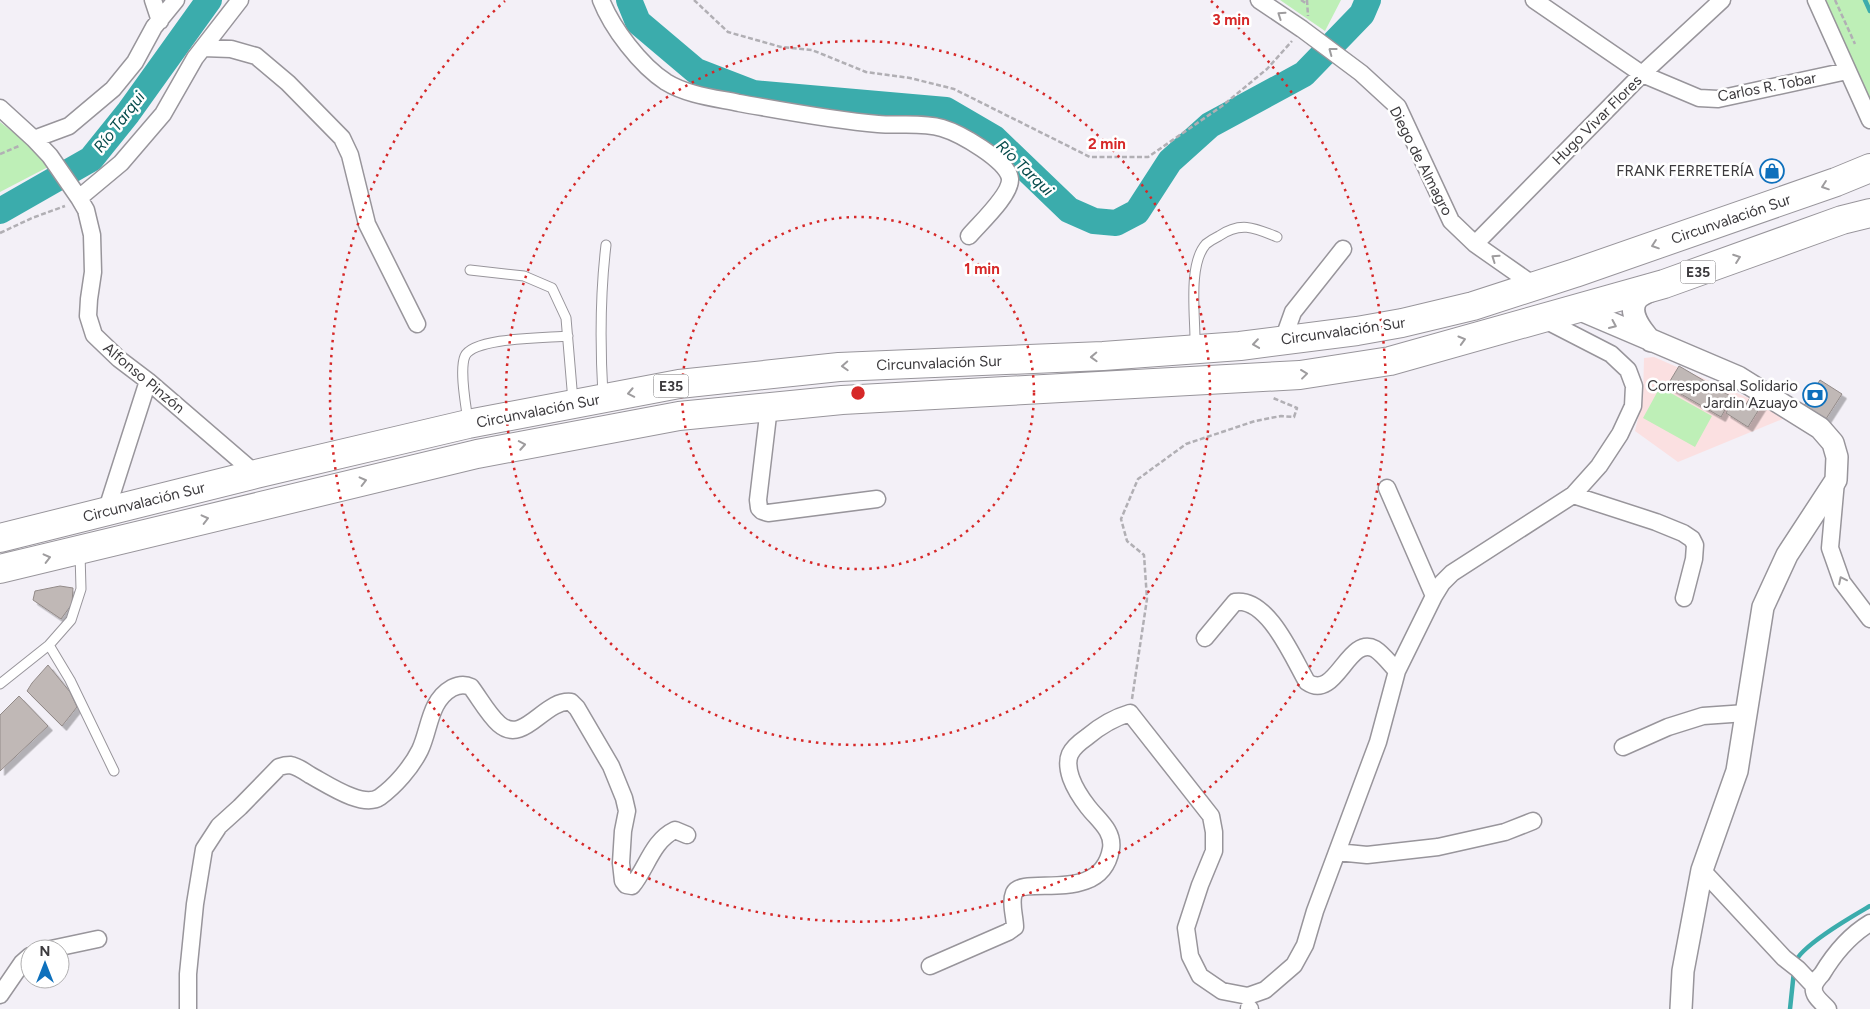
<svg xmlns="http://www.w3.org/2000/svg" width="1870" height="1009" font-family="Figtree,sans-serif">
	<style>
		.education { fill: #fbe0e1 }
		.green { fill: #beefb7 }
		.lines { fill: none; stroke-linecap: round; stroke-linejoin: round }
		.stream { stroke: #3bacac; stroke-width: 4.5 }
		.river { stroke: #3bacac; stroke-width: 26 }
		.building { fill: #c0b8b6; stroke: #938b89; filter: url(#shadow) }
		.service-casing { stroke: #98959b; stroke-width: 11 }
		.minor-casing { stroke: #98959b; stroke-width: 19 }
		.tertiary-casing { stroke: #98959b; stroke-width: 24 }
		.trunk-casing { stroke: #98959b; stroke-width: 30 }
		.path { stroke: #b1afb4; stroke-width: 2.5; stroke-dasharray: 5 2.5; stroke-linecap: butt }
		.service { stroke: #fff; stroke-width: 9 }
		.minor { stroke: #fff; stroke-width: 16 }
		.tertiary { stroke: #fff; stroke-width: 21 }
		.trunk { stroke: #fff; stroke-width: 28 }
		.oneway { stroke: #9e9c9e }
		.ring { fill: none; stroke: #d62828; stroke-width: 2.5; stroke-dasharray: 2.5 5 }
		.labels { text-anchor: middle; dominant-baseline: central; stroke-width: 5; stroke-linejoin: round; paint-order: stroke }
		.shield { fill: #fff; stroke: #767577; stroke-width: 1 }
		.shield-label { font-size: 14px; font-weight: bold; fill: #3c3a3d }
		.street-label { font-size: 15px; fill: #3c3a3d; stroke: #fff }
		.poi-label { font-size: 15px; fill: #3c3a3d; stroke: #fff; text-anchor: end }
		.water-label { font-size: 16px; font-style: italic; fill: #074c4c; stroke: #fff }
		.centre { fill: #d62828; stroke: #fff; stroke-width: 2.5 }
		.ring-label { font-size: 15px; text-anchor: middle; font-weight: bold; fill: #d62828; stroke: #fff; stroke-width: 5; stroke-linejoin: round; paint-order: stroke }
	</style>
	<defs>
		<filter id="shadow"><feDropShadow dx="4.5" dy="4.5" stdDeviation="0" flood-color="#0004"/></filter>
	</defs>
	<rect width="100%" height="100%" fill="#f3f0f7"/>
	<path class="education" d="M1654,357L1790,416L1678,462L1635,431L1643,398L1644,358Z"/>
	<path class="green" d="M1280,0H1341L1325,31Z
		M1824,0H1870V102Z
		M0,122L40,153L48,167L0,192Z
		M1660,387L1712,416L1695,447L1643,418Z"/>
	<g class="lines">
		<path class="stream" d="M1865,0L1870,11
			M1795,963C1800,946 1853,916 1870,906
			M1790,1009L1794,971"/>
		<path class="river" d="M629,0L638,22L696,71L753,93L946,110L994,138L1069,210L1094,221L1116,223L1137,212L1170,161L1210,125L1304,74L1362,14L1368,0
			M0,211L91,159L128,113L209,0"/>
	</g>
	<path class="building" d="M1679,366L1732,397L1721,417L1667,386Z
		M1820,380L1842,394L1824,422L1802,409Z
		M1751,396L1763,403L1748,427L1726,413L1734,399L1745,406Z
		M60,586L73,588L72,604L61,619L33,600L35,591Z
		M48,665L70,692L77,707L62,726L27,691L32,683Z
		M19,696L48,726L0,771V715Z"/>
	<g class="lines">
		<g class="service-casing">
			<path id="service" d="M470,270L524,276L552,288L566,318L573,401
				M1195,347C1196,320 1187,265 1206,244C1210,241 1215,238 1219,236C1241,221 1255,228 1277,237
				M603,396C600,345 600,295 606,245
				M468,421C466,406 459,370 465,356C474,337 548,338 568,336
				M49,645L70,680L114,771
				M0,684L49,645L71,620L81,589L80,553"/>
		</g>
		<g class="minor-casing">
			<path id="minor" d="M153,0L160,21
				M601,0C612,28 640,65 666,82C687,95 715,98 739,103C785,111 831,120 878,124C899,126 921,122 942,128C959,133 1008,160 1010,179C1011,195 979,224 969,236
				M1259,0L1302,29L1361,73L1398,107L1451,221L1475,244L1535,286
				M1534,0L1642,74L1699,98L1718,99L1847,71
				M1816,0L1870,120
				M203,48L231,49L256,56L288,83L342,138L350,155L367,224L417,324
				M0,108L34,139L50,156L79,198L86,210L92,235L93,272L89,299L88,316L94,335L119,359L148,381L256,474
				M34,139L69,126L113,89L135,62L154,27L176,0
				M79,198L121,163L163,114L195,58L240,0
				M1475,244L1642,74L1722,0
				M1283,340L1293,312L1343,249
				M769,407L758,500L759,508L762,511L768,513L877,499
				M1836,481L1830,548L1842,582L1870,619
				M1387,488L1434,596
				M1573,495L1656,522L1683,533L1692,539L1695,545L1694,559L1684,598
				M106,512L148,381
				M1205,638L1235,602C1268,597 1293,658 1307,682C1336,702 1348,634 1375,649C1383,654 1391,665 1397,671
				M1623,747L1668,727L1703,716L1746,713
				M1337,852L1367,855L1438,847L1505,832L1533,821
				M1702,870L1784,958L1798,969L1814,986
				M51,949L98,939
				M930,966L1008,932L1015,927C1015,917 1010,903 1014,893C1023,874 1101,906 1111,849C1114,831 1098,820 1088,807C1081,798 1075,789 1071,778C1064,757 1070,749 1087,737C1100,726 1113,718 1130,713L1211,816L1214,832V851L1200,885L1186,928L1190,956L1200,976L1222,991L1248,996L1265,990L1294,965L1305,945L1315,911L1378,742L1397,671L1434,596L1442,583L1452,573L1573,495L1599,466L1620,434L1633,406L1634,386L1628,370L1611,354L1541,318
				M0,995L22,963L30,956
				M1249,1008L1250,1009
				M188,1009V974L195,904L204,849L219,826L240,807L279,767C282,766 286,765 290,765C297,766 304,771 310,775C327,784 363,809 380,797C395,786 411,768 420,750C430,729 429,701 452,688C458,685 465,684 471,687C480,699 488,714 499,724C524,746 544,699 571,702L577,708L611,766L624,798L627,811L623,831L621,863L623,881L626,885L632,886C647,868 652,841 675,830L687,835
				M1828,1009C1823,1003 1812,996 1814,987C1814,983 1819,977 1822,974C1834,954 1850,935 1870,923"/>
		</g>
		<g class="tertiary-casing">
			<path id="tertiary" d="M1576,308L1738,377L1820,428L1833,443L1837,457L1836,480L1787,555L1763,607L1737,771L1702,870L1683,971L1681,1009
				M1651,341C1642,331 1625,310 1639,297C1643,294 1649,291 1654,289"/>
		</g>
		<g class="trunk-casing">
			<path id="trunk" d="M0,538L256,474L468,424L679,384L839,367L1103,356L1240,346L1357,331L1402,323L1473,306L1575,273L1836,182L1870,168
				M0,569L477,454L679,416L842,400L1300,375L1390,361L1664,284L1842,220L1870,213"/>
		</g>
		<path class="path" d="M694,0L728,32L781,47L812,50L866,72L910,78L954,89L1090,157H1148L1222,106L1267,69L1292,41
			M1301,0L1307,4
			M1307,0L1308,16
			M1835,0L1855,44
			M0,154L19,146
			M0,233L32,218L65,206
			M1132,699L1147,599L1144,555L1127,541L1121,519L1138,479L1186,444L1255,421L1281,416L1294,417L1297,408L1273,398"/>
		<use href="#service" class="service"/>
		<use href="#minor" class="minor"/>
		<use href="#tertiary" class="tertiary"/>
		<use href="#trunk" class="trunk"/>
	</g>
	<defs><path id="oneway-chevron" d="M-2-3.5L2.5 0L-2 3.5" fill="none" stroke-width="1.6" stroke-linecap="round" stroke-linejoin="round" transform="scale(1.25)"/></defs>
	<g class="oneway">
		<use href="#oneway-chevron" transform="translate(1281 15) rotate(-146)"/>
		<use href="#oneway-chevron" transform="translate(1332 51) rotate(-143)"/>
		<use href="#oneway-chevron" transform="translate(1825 186) rotate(161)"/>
		<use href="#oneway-chevron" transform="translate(1655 245) rotate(161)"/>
		<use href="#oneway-chevron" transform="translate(1495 258) rotate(-145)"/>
		<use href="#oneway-chevron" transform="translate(1737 258) rotate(-20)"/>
		<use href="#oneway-chevron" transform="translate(1613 325) rotate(24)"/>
		<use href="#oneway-chevron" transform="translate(1462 340) rotate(-16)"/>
		<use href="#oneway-chevron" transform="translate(1256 344) rotate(172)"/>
		<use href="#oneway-chevron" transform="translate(1094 357) rotate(178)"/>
		<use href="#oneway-chevron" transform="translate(845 366) rotate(177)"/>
		<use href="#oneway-chevron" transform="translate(1304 374) rotate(-7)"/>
		<use href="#oneway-chevron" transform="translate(631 393) rotate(169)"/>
		<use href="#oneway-chevron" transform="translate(522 445) rotate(-10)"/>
		<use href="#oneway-chevron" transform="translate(363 481) rotate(-14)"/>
		<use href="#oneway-chevron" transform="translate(205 519) rotate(-14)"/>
		<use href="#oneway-chevron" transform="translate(47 558) rotate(-14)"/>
		<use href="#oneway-chevron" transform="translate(1842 580) rotate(-116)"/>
	</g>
	<g class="ring">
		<circle cx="858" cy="393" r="176"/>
		<circle cx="858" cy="393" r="352"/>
		<path d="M1211 1A528 528 0 1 1 505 1"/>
	</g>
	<defs>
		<g id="shop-ring" transform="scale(1.25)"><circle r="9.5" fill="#fff" stroke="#0e70bc" stroke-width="1.5"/><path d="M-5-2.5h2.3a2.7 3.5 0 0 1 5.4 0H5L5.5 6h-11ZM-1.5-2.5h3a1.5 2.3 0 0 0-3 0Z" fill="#0e70bc"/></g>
		<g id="bank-ring" transform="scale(1.25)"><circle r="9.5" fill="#fff" stroke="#0e70bc" stroke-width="1.5"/><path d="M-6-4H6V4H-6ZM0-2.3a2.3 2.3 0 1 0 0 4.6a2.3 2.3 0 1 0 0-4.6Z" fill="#0e70bc"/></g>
	</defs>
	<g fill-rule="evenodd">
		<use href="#shop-ring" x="1772" y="171"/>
		<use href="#bank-ring" x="1815" y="395"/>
	</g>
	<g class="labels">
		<g class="shield">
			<rect x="1680.5" y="260.5" width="35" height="23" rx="4"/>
			<rect x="653.5" y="374.5" width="35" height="23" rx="4"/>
		</g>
		<g class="shield-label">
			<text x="1698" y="272">E35</text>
			<text x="671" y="386">E35</text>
		</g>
		<g class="street-label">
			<text transform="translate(1767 87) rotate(-11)">Carlos R. Tobar</text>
			<text transform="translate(1597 120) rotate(-45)">Hugo Vivar Flores</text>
			<text transform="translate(1421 161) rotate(63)">Diego de Almagro</text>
			<text transform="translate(1731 219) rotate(-19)">Circunvalación Sur</text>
			<text transform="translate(1343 331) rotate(-8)">Circunvalación Sur</text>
			<text transform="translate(939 363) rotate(-2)">Circunvalación Sur</text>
			<text transform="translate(144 378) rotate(40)">Alfonso Pinzón</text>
			<text transform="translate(538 411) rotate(-11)">Circunvalación Sur</text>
			<text transform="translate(144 502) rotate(-14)">Circunvalación Sur</text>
		</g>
		<g class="poi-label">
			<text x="1754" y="171">FRANK FERRETERÍA</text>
			<text x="1798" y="386">Corresponsal Solidario<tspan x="1798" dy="17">Jardin Azuayo</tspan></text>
		</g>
		<g class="water-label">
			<text transform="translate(119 122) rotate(-52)">Río Tarqui</text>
			<text transform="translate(1025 168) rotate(44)">Río Tarqui</text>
		</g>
	</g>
	<circle cx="858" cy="393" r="8" class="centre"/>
	<g class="ring-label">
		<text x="1231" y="25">3 min</text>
		<text x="1107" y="149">2 min</text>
		<text x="982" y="274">1 min</text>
	</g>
	<g transform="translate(45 964)"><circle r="24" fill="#ffffff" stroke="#b1b0b1"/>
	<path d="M0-4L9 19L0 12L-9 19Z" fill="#0e70bc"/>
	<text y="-8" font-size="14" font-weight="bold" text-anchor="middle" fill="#3c3a3d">N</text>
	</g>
</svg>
